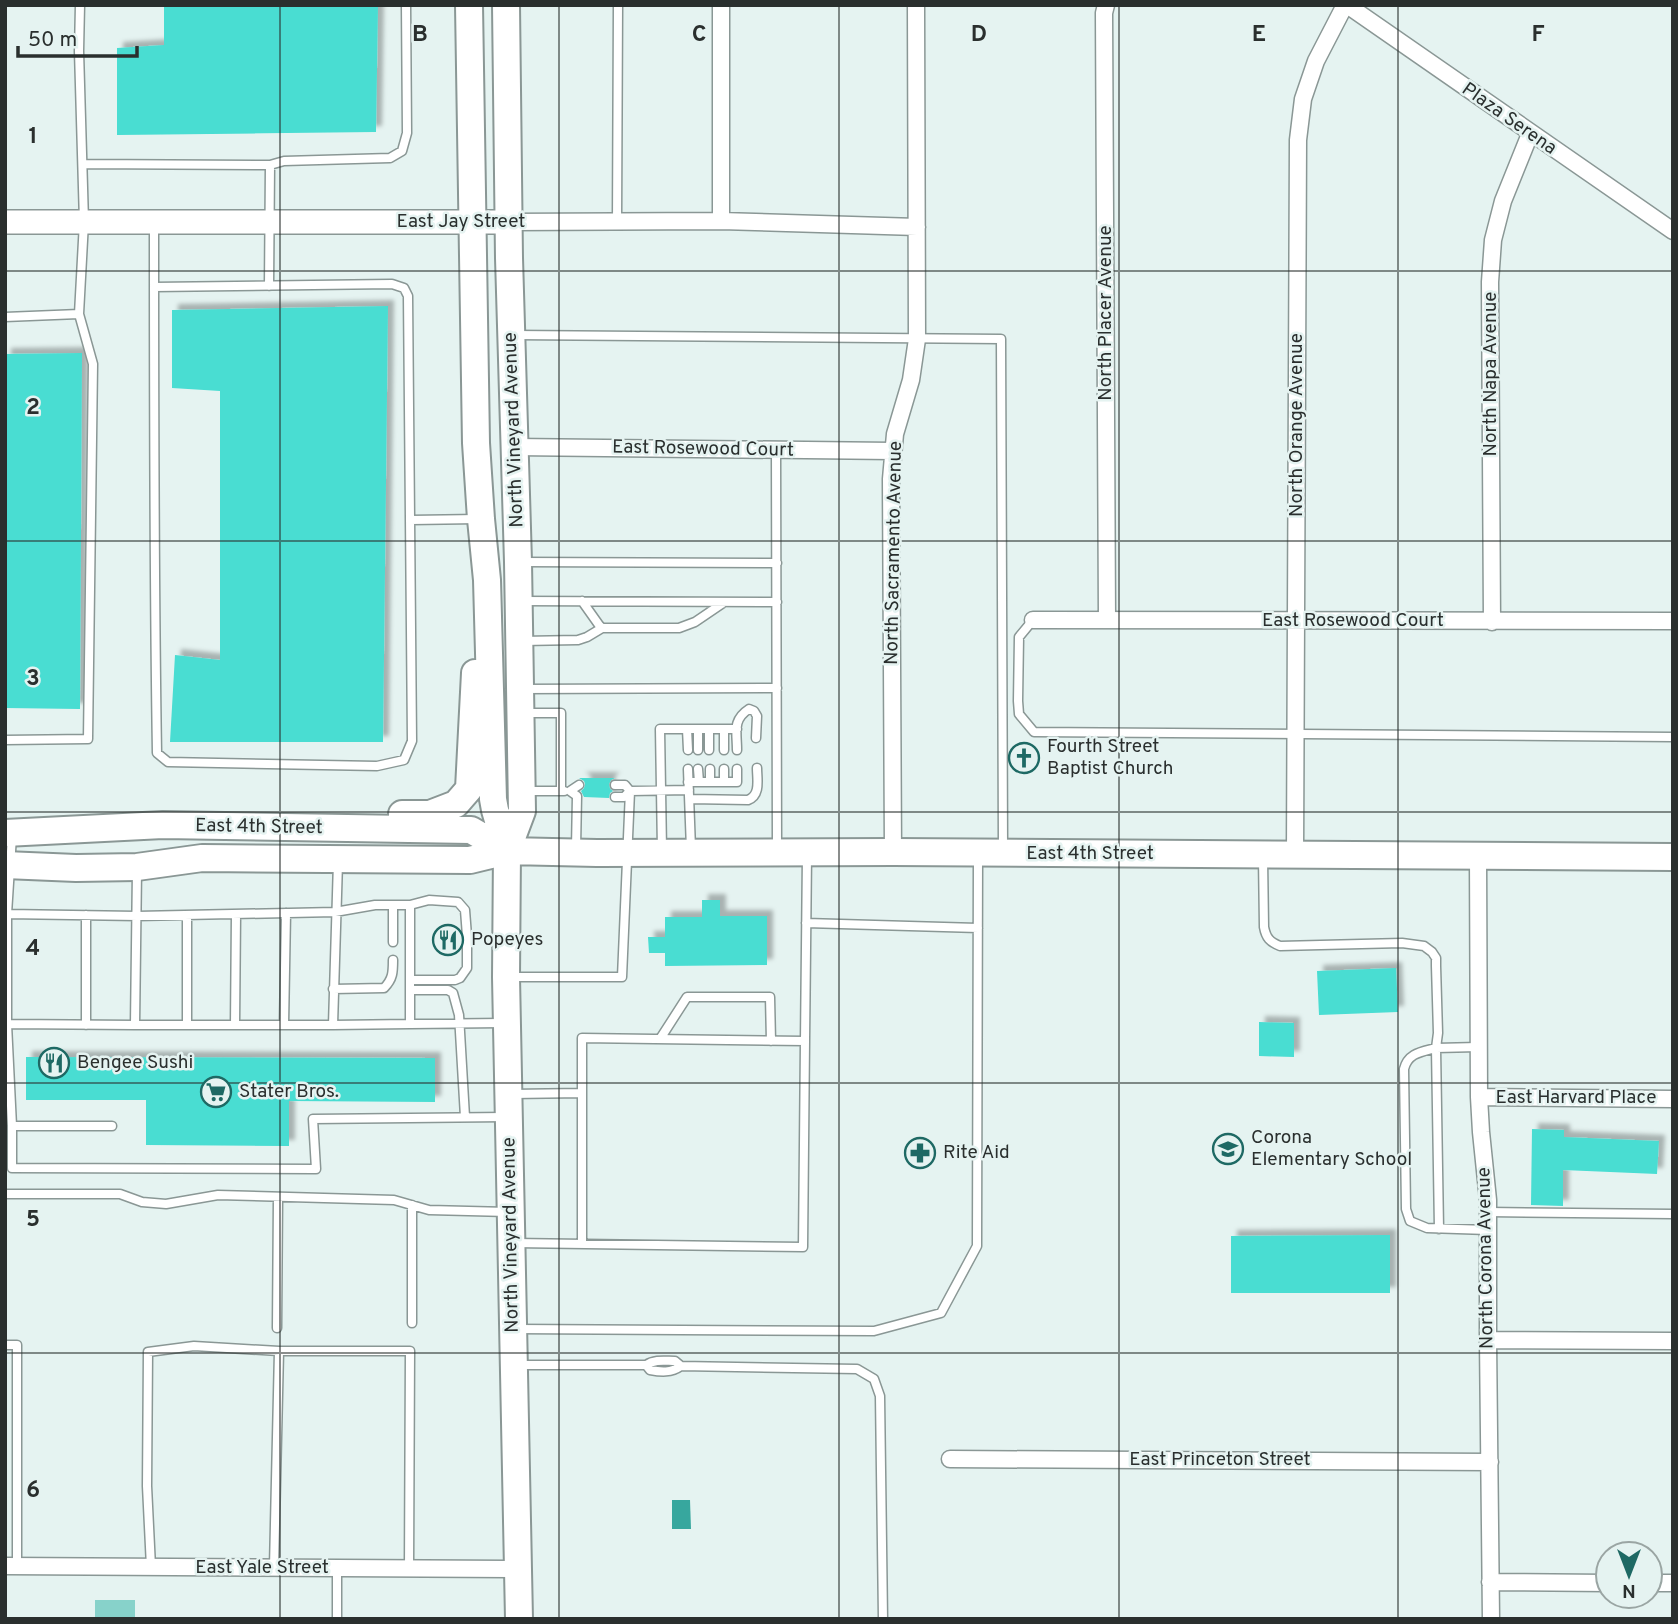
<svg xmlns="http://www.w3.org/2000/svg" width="1678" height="1624" font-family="Overpass,sans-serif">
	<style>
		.green { fill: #87d2ca }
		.water { fill: #37a79e }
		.building { fill: #48ddd2; filter: url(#shadow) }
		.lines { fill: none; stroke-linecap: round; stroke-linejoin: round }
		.lane-casing { stroke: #8a9795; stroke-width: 11 }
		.street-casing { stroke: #8a9795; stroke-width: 19 }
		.secondary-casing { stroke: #8a9795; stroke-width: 26 }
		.primary-casing { stroke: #8a9795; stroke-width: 30 }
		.lane { stroke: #fff; stroke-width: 8 }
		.street { stroke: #fff; stroke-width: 16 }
		.secondary { stroke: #fff; stroke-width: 23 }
		.primary { stroke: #fff; stroke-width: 26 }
		.grid { fill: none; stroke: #2a2f2e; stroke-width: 2; stroke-opacity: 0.55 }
		.labels { text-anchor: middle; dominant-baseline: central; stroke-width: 5; stroke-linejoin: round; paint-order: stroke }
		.street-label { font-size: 19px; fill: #2a2f2e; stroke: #e5f3f1 }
		.poi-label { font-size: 19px; fill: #2a2f2e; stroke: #e5f3f1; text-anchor: start }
		.grid-label { font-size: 23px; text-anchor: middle; font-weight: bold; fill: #2a2f2e; stroke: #e5f3f1; stroke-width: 5; stroke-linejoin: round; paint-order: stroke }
	</style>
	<defs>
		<filter id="shadow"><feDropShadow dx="6" dy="-6" stdDeviation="2" flood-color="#0004"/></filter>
	</defs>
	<rect width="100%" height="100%" fill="#e5f3f1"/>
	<path class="green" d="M95,1600H135V1619H95Z"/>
	<path class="water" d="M672,1500H690L691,1529H672Z"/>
	<path class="building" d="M164,5H378L376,132L117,135V48L164,45Z
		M388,306L383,742H170L175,655L220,660V391L172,388V310Z
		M82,353L80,709L5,708V354Z
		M579,778H615L611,780L609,784L610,789L613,791L610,793L609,798L584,797L581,791L584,788L585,784L584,781Z
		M702,900H720V916H767V965L665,966V953H649L648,937H665V917H702Z
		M1396,968L1398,1012L1319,1015L1317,971Z
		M1259,1022L1294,1023V1057L1259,1056Z
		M26,1057L435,1058V1102L289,1101V1146L146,1145V1100H26Z
		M1532,1129L1564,1130V1137L1659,1141L1657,1174L1563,1170V1206L1531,1205Z
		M1390,1235V1293H1231V1236Z"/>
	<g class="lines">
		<g class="lane-casing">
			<path id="lane" d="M83,164L270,165
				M617,222L618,5
				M269,286L270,165L284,161L390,158L402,151L407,133L406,5
				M154,287L392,284L404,288L408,296L412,741L404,760L377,766L168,762L157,753C154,577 154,401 154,225
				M5,317L79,314
				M514,335L1001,339L1003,847
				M776,450L777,849
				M411,520L478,519
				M521,562L777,563
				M521,601L777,602
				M582,601L599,625L602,628H679L695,622L723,603
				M1033,620L1019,637L1018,701L1019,714L1034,732L1673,737
				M522,641L578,640L587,637L602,628
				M523,689L777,688
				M523,713H561V791
				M687,729L688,750
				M698,729V750
				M709,729V750
				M724,729V750
				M5,740L88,739L93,364L79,314L84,222L79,51L80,5
				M737,750C737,732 732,720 749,709L754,711L757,716L756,738
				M688,769L691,849
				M698,769L699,782
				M710,769V781
				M724,769V782
				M688,782H737V769
				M615,785H625L630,791L624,797H615
				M524,791H564
				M690,799L748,800C761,795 757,779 757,768
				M12,836L7,914V1024L135,1025
				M576,848L577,796L570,791L579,785
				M662,850L660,729H737
				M1263,858L1264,927C1266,938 1270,942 1280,946L1402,943L1424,946L1432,952L1436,958V966L1438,1033L1436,1048C1421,1052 1408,1053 1404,1069L1406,1209L1410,1221L1427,1228L1488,1230
				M137,870L135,1025H333L338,862
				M393,905V942
				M7,914L137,916L335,912L375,905H410V1024L503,1023
				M86,915V1025
				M806,923L978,928
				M509,977H622L630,791L689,790
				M410,980H455L460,978L467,968V936L465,910L458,902L429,900L410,905
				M333,989L384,988C393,979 393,972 393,960
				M410,990H448L453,993L459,1015L465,1117
				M7,1024L12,1126V1168L316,1169L313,1119L506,1117
				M187,1025V915
				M235,1025L236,914
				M284,1025L286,913
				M333,1025L410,1024
				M660,1039L687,997H770L771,1041
				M805,1041L807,855
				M512,1094L582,1093V1038L805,1041L803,1247L514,1243
				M12,1126H112
				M5,1194H120L142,1202L166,1204L218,1195L394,1200L429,1210L508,1212
				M412,1205V1323
				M1488,1212L1673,1214
				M1439,1229L1436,1048L1478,1047
				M582,1243V1093
				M277,1328L278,1197
				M515,1329L874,1331L941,1313L977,1246L978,856
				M5,1345H17V1566
				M279,1351H410L409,1569
				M519,1365H646C655,1359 665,1361 675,1361L681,1366
				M646,1365L650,1370C661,1372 671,1373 681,1366L857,1369L874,1379L880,1396L883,1619
				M151,1567L147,1486L148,1352L194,1346L279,1351L274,1567
				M337,1568V1619"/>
		</g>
		<g class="street-casing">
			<path id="street" d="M721,5V221
				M1106,5L1104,13L1107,620
				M1347,5L1673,231
				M509,222L721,221L917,227
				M514,447L893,451
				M1033,620L1673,621
				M1492,622L1490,282L1493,240L1503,201L1530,134
				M893,852L891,479L895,434L911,380L917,339L916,5
				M1295,855L1298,140L1303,99L1316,61L1345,5
				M1478,856L1479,1097L1481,1132L1488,1200V1340L1491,1619
				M1479,1097L1673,1099
				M1488,1340L1673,1341
				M950,1459L1490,1462
				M5,1566L518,1569
				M1490,1582L1608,1583
				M1650,1583H1673"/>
		</g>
		<g class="secondary-casing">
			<path id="secondary" d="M5,222H509"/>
		</g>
		<g class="primary-casing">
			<path id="primary" d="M469,5L476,443L481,519L487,580L493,799L495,810L507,851L506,977L519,1619
				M506,5L509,258L518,562L522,811L507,851
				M402,814H430L456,804L469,789L475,673
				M5,833L163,825L471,830L507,851
				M5,865L76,868L137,867L202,858L470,860L507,851L597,853L893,852L1673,857"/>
		</g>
		<use href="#lane" class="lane"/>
		<use href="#street" class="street"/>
		<use href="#secondary" class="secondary"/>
		<use href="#primary" class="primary"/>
	</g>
	<path class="grid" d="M280,5V1619M559,5V1619M839,5V1619M1119,5V1619M1398,5V1619M5,271H1673M5,541H1673M5,812H1673M5,1083H1673M5,1353H1673"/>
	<defs>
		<g id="church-ring" transform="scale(1.575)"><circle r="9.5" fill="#e5f3f1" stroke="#1e6964" stroke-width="1.5"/><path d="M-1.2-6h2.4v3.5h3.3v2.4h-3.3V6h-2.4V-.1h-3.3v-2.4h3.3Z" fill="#1e6964"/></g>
		<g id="restaurant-ring" transform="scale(1.575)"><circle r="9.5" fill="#e5f3f1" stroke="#1e6964" stroke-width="1.5"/><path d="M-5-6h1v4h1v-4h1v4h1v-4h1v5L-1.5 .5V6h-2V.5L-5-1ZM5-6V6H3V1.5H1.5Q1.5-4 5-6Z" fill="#1e6964"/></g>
		<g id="supermarket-ring" transform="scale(1.575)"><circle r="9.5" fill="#e5f3f1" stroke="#1e6964" stroke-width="1.5"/><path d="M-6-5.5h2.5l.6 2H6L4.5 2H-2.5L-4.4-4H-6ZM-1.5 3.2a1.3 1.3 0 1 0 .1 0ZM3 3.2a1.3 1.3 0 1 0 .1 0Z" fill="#1e6964"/></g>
		<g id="school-ring" transform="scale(1.575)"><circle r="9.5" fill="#e5f3f1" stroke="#1e6964" stroke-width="1.5"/><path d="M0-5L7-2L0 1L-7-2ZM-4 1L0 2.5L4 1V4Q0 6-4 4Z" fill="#1e6964"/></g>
		<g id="pharmacy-ring" transform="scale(1.575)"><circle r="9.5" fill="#e5f3f1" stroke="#1e6964" stroke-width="1.5"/><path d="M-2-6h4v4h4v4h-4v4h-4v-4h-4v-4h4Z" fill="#1e6964"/></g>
	</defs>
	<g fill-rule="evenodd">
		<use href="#church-ring" x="1024" y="758"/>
		<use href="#restaurant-ring" x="448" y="940"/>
		<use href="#restaurant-ring" x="54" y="1063"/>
		<use href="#supermarket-ring" x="216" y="1092"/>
		<use href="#school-ring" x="1228" y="1149"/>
		<use href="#pharmacy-ring" x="920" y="1153"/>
	</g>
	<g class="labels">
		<g class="street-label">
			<text transform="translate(1509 119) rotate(35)">Plaza Serena</text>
			<text x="461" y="222">East Jay Street</text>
			<text transform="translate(1106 313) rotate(-90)">North Placer Avenue</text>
			<text transform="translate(1491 374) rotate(-90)">North Napa Avenue</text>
			<text transform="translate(1297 425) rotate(-90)">North Orange Avenue</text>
			<text transform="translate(514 430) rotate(-92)">North Vineyard Avenue</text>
			<text transform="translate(703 449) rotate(1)">East Rosewood Court</text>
			<text transform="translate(894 553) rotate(-89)">North Sacramento Avenue</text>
			<text x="1353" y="621">East Rosewood Court</text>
			<text transform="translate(259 827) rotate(1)">East 4th Street</text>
			<text x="1090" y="854">East 4th Street</text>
			<text x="1576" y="1098">East Harvard Place</text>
			<text transform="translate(511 1235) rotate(-91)">North Vineyard Avenue</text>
			<text transform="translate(1486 1258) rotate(-91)">North Corona Avenue</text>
			<text x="1220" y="1460">East Princeton Street</text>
			<text x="262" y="1568">East Yale Street</text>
		</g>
		<g class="poi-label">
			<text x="1047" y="747">Fourth Street<tspan x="1047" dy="22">Baptist Church</tspan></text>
			<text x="471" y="940">Popeyes</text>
			<text x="77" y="1063">Bengee Sushi</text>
			<text x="239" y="1092">Stater Bros.</text>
			<text x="1251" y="1138">Corona<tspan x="1251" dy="22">Elementary School</tspan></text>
			<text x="943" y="1153">Rite Aid</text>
		</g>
	</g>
	<g class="grid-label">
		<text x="420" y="41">B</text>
		<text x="699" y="41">C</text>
		<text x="979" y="41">D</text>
		<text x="1259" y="41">E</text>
		<text x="1538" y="41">F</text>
		<text x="33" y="143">1</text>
		<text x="33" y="414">2</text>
		<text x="33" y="685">3</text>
		<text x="33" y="955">4</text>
		<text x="33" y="1226">5</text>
		<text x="33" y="1497">6</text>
	</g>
	<rect width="1678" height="1624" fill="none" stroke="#2a2f2e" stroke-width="14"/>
	<g transform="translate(1629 1575) rotate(180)"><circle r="33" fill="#e5f3f1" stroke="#9aa5a3" stroke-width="2"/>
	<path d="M0-5L12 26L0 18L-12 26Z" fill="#1e6964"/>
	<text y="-10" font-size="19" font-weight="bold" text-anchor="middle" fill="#2a2f2e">N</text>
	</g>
	<path d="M18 46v10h119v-10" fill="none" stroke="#2a2f2e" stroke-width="3.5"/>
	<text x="28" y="46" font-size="21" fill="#2a2f2e" stroke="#e5f3f1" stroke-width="5" paint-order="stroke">50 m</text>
</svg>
